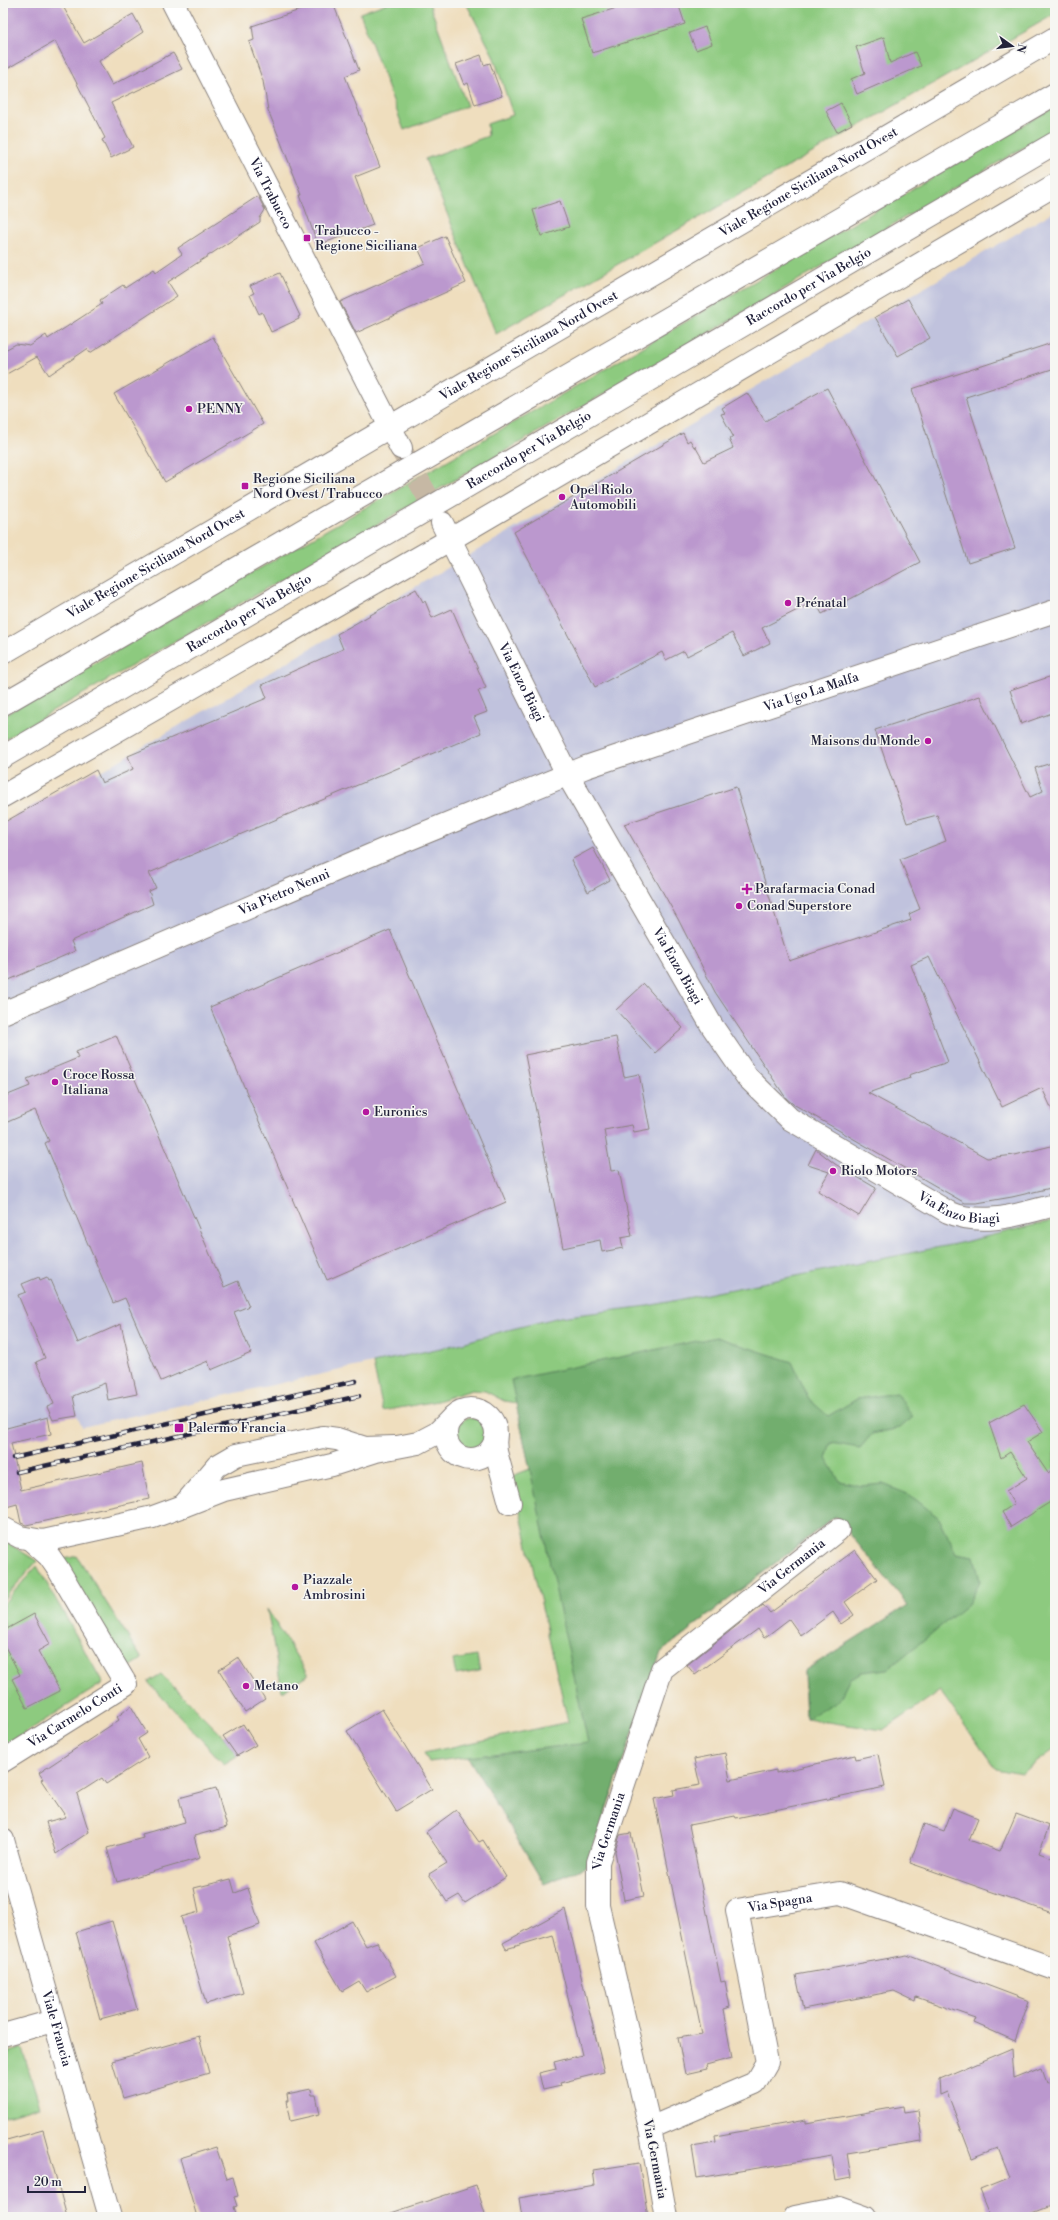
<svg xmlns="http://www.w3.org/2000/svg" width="1058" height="2220" font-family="'Libre Bodoni',serif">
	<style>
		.industrial { fill: #c0c2dd }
		.green { fill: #8dca7f; stroke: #58765d }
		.forest { fill: #72ae6e; stroke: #4a6854 }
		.building { fill: #bb98ce }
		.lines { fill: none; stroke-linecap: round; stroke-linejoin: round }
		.minor-tunnel { stroke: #c6b8a4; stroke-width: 22; stroke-dasharray: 22 11; stroke-linecap: butt }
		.minor-casing { stroke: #88807c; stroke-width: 24 }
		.highway-casing { stroke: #88807c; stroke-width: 24 }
		.minor { stroke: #fff; stroke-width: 22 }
		.highway { stroke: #fff; stroke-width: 22 }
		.rail-casing { stroke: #22223b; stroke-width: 4.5 }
		.rail { stroke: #f6f6f2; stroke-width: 3; stroke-dasharray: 9; stroke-linecap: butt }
		.poi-dot { fill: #b5179e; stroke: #f6f6f2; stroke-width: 1.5 }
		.labels { text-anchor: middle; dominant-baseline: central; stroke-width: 3; stroke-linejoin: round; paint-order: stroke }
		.street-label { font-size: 13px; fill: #22223b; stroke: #f6f6f2 }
		.poi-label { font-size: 13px; fill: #22223b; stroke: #f6f6f2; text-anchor: start }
	</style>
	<rect width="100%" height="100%" fill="#f6f6f2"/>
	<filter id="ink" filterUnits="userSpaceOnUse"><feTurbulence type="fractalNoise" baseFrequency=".025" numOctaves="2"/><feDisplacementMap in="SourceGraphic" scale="8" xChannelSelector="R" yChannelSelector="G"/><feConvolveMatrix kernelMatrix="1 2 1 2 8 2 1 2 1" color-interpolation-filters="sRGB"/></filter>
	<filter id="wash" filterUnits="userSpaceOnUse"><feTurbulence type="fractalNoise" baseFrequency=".012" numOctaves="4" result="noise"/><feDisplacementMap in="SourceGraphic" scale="16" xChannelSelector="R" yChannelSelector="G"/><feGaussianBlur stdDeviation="0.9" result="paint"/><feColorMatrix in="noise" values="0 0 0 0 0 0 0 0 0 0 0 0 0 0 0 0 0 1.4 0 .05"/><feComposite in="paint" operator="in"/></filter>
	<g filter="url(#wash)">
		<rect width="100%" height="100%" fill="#efdebe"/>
		<path class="industrial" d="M1055,211V1218L960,1243L648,1306L560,1317L500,1332L459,1344L82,1427L77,1416L48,1417L3,1429V829Z"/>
		<path class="green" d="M387,3H429L467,106L404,130L360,13Z
			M466,3H1055V14L496,334L425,159L488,136L487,124L513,115L493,55Z
			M1055,107V129L642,372L3,740V716L549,402L960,161Z
			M1055,1220V1749L1021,1774L996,1769L940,1691L883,1730L806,1719L804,1671L908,1605L836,1516L661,1652L586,1867L544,1884L468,1757L429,1762L424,1753L568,1722L512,1476L530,1469L516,1403L504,1401L485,1391L472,1390L437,1401L383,1411L373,1363L459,1344L500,1332L560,1317L648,1306L960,1243Z
			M456 1433a15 15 0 1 1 30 0a15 15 0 1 1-30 0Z
			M3,1540L37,1561L3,1600Z
			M77,1556L142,1659L128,1668L61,1560Z
			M37,1566L103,1683L6,1745L3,1736V1604Z
			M267,1609L308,1675L282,1691Z
			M477,1656L480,1671L456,1675L453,1660Z
			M161,1674L223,1736L237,1756L224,1764L148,1682Z
			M22,2048L40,2106L3,2117V2054Z"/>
		<path class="forest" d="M716,1337L792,1362L809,1399L828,1416L857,1399L897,1393L913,1417L900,1428L872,1434L860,1448L831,1443L826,1459L840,1481L861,1486L883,1484L910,1495L939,1518L956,1553L974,1556L980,1581L968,1604L888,1669L862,1672L850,1678L839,1700L806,1719L804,1671L908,1605L835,1516L661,1652L586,1867L544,1884L468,1757L588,1743L511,1380Z"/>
		<g id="blocks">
			<path class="building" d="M3,3H61L84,43L133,14L143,32L99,61L112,85L173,53L182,69L111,103L133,147L111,158L102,140L105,138L55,41L3,71Z
				M321,3H333L359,70L345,76L380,167L355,177L373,225L318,245L300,195H302L268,110L263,81L249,42L254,40L252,26Z
				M639,3H678L685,24L592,53L581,19L623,6V8Z
				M705,27L712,44L696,50L689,33Z
				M884,37L890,63L915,52L921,66L857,94L851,79L865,73L856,47Z
				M481,55L484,65L490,63L502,96L475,105L468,83L464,85L456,64Z
				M841,103L852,124L837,132L826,111Z
				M258,196L265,210L260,218V222L168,282L177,296L90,353L87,349L49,375L37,357L3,376V351L16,344L30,346L46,335L48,339L102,304L100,300L123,285L125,288L154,269L156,272L182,254L178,248Z
				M560,201L569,227L541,236L533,210Z
				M445,236L466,283L356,333L340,302L425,263L418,248Z
				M280,273L300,316L298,317L299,319L271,332L262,312L259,314L250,295L254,293L250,286Z
				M908,299L930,338L898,356L875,317Z
				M213,337L263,424L165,482L114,394Z
				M1055,342V368L966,397L1015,548L968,563L912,389Z
				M827,388L920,562L822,614L815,601L762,628L770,643L744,656L732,633L687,656L684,651L666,660L662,652L595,687L514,532L683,433L687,442L690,440L694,447L695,446L704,462L733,448L729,439L733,436L721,414L725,413L722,408L747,393L765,421Z
				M416,589L423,602L425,601L432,618L452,609L486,688L478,691L487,712L474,717L481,733L149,873L156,888L149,891L153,904L71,941L75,951L9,980L3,966V823L96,770L102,783L133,769L128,756L267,698L262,685L343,649L337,634Z
				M1055,675V712L1021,724L1010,690Z
				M980,696L1030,797L1043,791L1035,768L1055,762V1116L1042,1088L1002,1107L929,957L911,965L948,1062L909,1075L910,1078L868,1093L987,1158L1015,1155L1055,1145V1187L1012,1197L977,1203H965L793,1104L786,1098L715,992L678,919L624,824L736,787L789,961L911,920L909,914L920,909L900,859L946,841L937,815L907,823L875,730Z
				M593,848L610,880L588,892L571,860Z
				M390,930L506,1202L327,1280L210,1007Z
				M644,984L683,1028L655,1053L616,1010Z
				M116,1035L224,1287L238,1281L249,1306L234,1312L251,1353L211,1370L208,1361L161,1381L125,1298L113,1303L45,1143L49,1141L35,1110L3,1124V1097L30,1086L27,1079L78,1058L76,1052Z
				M616,1037L624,1077L639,1074L650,1129L634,1132L632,1125L604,1130L611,1171L619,1170L632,1236L621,1238L623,1248L602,1252L600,1240L563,1248L525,1055Z
				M816,1149L835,1164L876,1188L859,1216L818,1191L829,1172L808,1165Z
				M39,1277L40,1280L47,1277L49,1281L51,1280L78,1343L121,1324L137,1394L108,1400L105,1383L73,1396L77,1416L53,1420L47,1407L54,1404L36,1362L45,1358L18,1295L26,1292L22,1284Z
				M1024,1404L1043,1432L1027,1442L1048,1473L1055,1468V1499L1011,1527L1002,1512L1014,1504L1006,1491L1027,1478L1010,1452L1001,1458L989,1423Z
				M48,1417L51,1434L11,1443L21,1490L142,1463L149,1499L26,1525L21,1523L17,1504L3,1508V1429Z
				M855,1550L877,1579L845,1602L854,1615L841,1624L833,1612L801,1636L789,1619L764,1638L758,1629L695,1675L687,1665L763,1605L770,1613Z
				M34,1614L50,1644L38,1651L60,1691L27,1708L12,1679L20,1675L3,1643V1631Z
				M238,1657L265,1699L245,1712L219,1670Z
				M131,1706L147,1733L138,1739L148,1757L106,1784L102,1778L77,1794L89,1832L56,1854L46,1822L66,1817L41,1780L43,1779L39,1773L119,1720L117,1717Z
				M382,1709L432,1789L396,1811L347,1731Z
				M243,1724L256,1745L237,1756L223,1736Z
				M725,1753L730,1780L776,1770V1773L855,1755L856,1759L878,1754L885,1787L736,1818L735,1816L689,1825L721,1982L725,1981L730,2007L723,2009L732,2058L706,2065L707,2069L685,2074L678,2038L702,2034L654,1799L674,1795L673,1790L700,1785L694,1759Z
				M216,1788L227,1827L194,1836L200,1858L117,1882L107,1848L143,1838L142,1834L185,1822L179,1798Z
				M953,1808L978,1818L969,1840L1000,1851L1016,1814L1049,1826L1039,1853L1055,1859V1914L910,1863L924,1824L944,1831Z
				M456,1810L479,1842L483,1840L506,1877L465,1903L459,1895L447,1902L429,1874L447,1863L426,1832Z
				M631,1833L644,1896L624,1900L615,1851L620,1835Z
				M231,1879L235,1893L248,1888L260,1925L227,1936L243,1993L206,2004L181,1917L199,1912L194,1888Z
				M565,1909L604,2072L560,2083L561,2086L543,2090L539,2073L556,2069L554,2062L582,2055L553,1935L506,1949L503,1943Z
				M112,1921L137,2009L100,2019L76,1932Z
				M352,1921L366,1946L377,1942L396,1976L366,1992L359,1981L342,1991L314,1943Z
				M907,1955L1029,2001L1015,2041L974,2023L976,2018L916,1997L915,2001L894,1991L803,2009L796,1975Z
				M199,2036L209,2073L123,2098L112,2061Z
				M1012,2048L1014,2079L1042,2068L1047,2082L1055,2079V2203L1019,2217H991L980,2190L1010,2178L998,2148L972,2158L947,2092L940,2095L939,2079Z
				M311,2089L312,2095H316L320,2114L290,2121L286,2101H288L287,2094Z
				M903,2106L904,2112L918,2110L922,2141L847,2153L851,2178L836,2181L832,2156L697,2178L692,2146L716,2142L715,2136L772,2126L806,2120V2123Z
				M43,2130L67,2217H3V2141Z
				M216,2147L227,2179L233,2177L238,2196L234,2197L237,2206L234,2207L237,2217H197L180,2158Z
				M639,2163L648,2217H522L519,2198L595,2185L593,2170Z
				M476,2185L486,2217H389L388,2214Z"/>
		</g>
	</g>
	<g filter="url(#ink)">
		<use href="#blocks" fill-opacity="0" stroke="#88807c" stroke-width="1"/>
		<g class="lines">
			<path class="minor-tunnel" d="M402,451L442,522"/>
			<g class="minor-casing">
				<g id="minor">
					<path id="s1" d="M173,3L401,448"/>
					<path id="s2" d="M442,523L567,774L712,1026L747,1077L790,1119L948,1212C983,1227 1020,1214 1055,1205"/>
					<path id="s3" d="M3,653L1055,38"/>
					<path d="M3,796L451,539L1055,185"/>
					<path id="s4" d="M3,1013L385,849L586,767L1055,611"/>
					<circle cx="471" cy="1434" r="25"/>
					<path d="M495,1439L496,1452L510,1503"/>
					<path d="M395,1447L365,1448L337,1439L323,1437L236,1455L217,1466L183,1506L224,1490L332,1465L376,1451L418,1443L437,1433L453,1417"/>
					<path d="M3,1528L20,1537L43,1541L153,1517L183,1506"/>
					<path id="s5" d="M3,1761L126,1684L58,1569L49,1556L31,1540"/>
					<path id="s6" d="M3,1840L110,2217"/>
					<path d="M3,2035L53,2021"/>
					<path id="s7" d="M650,2128L755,2083L767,2062L737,1910L840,1893L1055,1969"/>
					<path id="s8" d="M666,2217L650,2128L598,1906V1862L662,1669L838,1530"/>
					<path d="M795,2217L840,2208L865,2217"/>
				</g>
			</g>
			<g class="highway-casing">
				<g id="highway">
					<path d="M3,704L1055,94"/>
					<path id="s9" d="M3,757L1055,143"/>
				</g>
			</g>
			<use href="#minor" class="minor"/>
			<use href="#highway" class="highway"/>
			<g class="rail-casing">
				<path id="rail" d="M13,1458L356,1381
					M17,1472L359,1396"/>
			</g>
			<use href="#rail" class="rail"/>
		</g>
	</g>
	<g class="poi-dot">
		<rect x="303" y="234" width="8" height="8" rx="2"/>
		<circle cx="189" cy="409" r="4"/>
		<rect x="241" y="482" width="8" height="8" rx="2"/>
		<circle cx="562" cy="497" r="4"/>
		<circle cx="788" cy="603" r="4"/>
		<circle cx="928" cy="741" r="4"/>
		<path d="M745 883h4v4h4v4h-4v4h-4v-4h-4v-4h4z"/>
		<circle cx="739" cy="906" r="4"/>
		<circle cx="55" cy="1082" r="4"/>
		<circle cx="366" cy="1112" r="4"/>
		<circle cx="833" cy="1171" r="4"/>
		<rect x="174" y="1423" width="10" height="10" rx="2"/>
		<circle cx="295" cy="1587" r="4"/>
		<circle cx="246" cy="1686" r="4"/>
	</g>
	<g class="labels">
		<g class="street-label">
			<text stroke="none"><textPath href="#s3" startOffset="933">Viale Regione Siciliana Nord Ovest</textPath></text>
			<text stroke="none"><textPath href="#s1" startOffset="214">Via Trabucco</textPath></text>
			<text stroke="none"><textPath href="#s9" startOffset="933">Raccordo per Via Belgio</textPath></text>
			<text stroke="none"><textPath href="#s3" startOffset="609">Viale Regione Siciliana Nord Ovest</textPath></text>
			<text stroke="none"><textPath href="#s9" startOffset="609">Raccordo per Via Belgio</textPath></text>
			<text stroke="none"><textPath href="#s3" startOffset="177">Viale Regione Siciliana Nord Ovest</textPath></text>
			<text stroke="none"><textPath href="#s9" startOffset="285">Raccordo per Via Belgio</textPath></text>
			<text stroke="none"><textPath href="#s2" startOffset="178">Via Enzo Biagi</textPath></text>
			<text stroke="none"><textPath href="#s4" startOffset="870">Via Ugo La Malfa</textPath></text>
			<text stroke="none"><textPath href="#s4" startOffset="306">Via Pietro Nenni</textPath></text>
			<text stroke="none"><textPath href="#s2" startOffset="502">Via Enzo Biagi</textPath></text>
			<text stroke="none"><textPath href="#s2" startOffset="886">Via Enzo Biagi</textPath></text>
			<text stroke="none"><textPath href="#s8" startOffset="731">Via Germania</textPath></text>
			<text stroke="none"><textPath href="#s5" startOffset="85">Via Carmelo Conti</textPath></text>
			<text stroke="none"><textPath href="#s8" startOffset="395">Via Germania</textPath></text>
			<text stroke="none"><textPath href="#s7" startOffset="337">Via Spagna</textPath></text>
			<text stroke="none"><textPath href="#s6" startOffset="196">Viale Francia</textPath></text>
			<text transform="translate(655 2159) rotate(79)">Via Germania</text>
		</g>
		<g class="poi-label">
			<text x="315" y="231">Trabucco -<tspan x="315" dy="15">Regione Siciliana</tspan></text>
			<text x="197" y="409">PENNY</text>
			<text x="253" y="479">Regione Siciliana<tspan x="253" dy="15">Nord Ovest / Trabucco</tspan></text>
			<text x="570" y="490">Opel Riolo<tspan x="570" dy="15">Automobili</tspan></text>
			<text x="796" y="603">Prénatal</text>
			<text x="920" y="741" text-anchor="end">Maisons du Monde</text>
			<text x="755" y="889">Parafarmacia Conad</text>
			<text x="747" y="906">Conad Superstore</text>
			<text x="63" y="1075">Croce Rossa<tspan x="63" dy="15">Italiana</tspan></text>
			<text x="374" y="1112">Euronics</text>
			<text x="841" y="1171">Riolo Motors</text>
			<text x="188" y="1428">Palermo Francia</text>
			<text x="303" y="1580">Piazzale<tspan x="303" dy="15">Ambrosini</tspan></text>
			<text x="254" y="1686">Metano</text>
		</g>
	</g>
	<rect width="1058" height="2220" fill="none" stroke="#f6f6f2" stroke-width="16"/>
	<g transform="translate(1012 46) rotate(104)" stroke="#f6f6f2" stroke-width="3" paint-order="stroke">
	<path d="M0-3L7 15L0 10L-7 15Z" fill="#22223b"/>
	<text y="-6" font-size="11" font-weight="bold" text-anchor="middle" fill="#22223b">N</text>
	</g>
	<path d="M28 2186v6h57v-6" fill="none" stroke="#22223b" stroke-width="2"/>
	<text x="34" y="2186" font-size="12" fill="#22223b" stroke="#f6f6f2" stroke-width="3" paint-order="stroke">20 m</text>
</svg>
